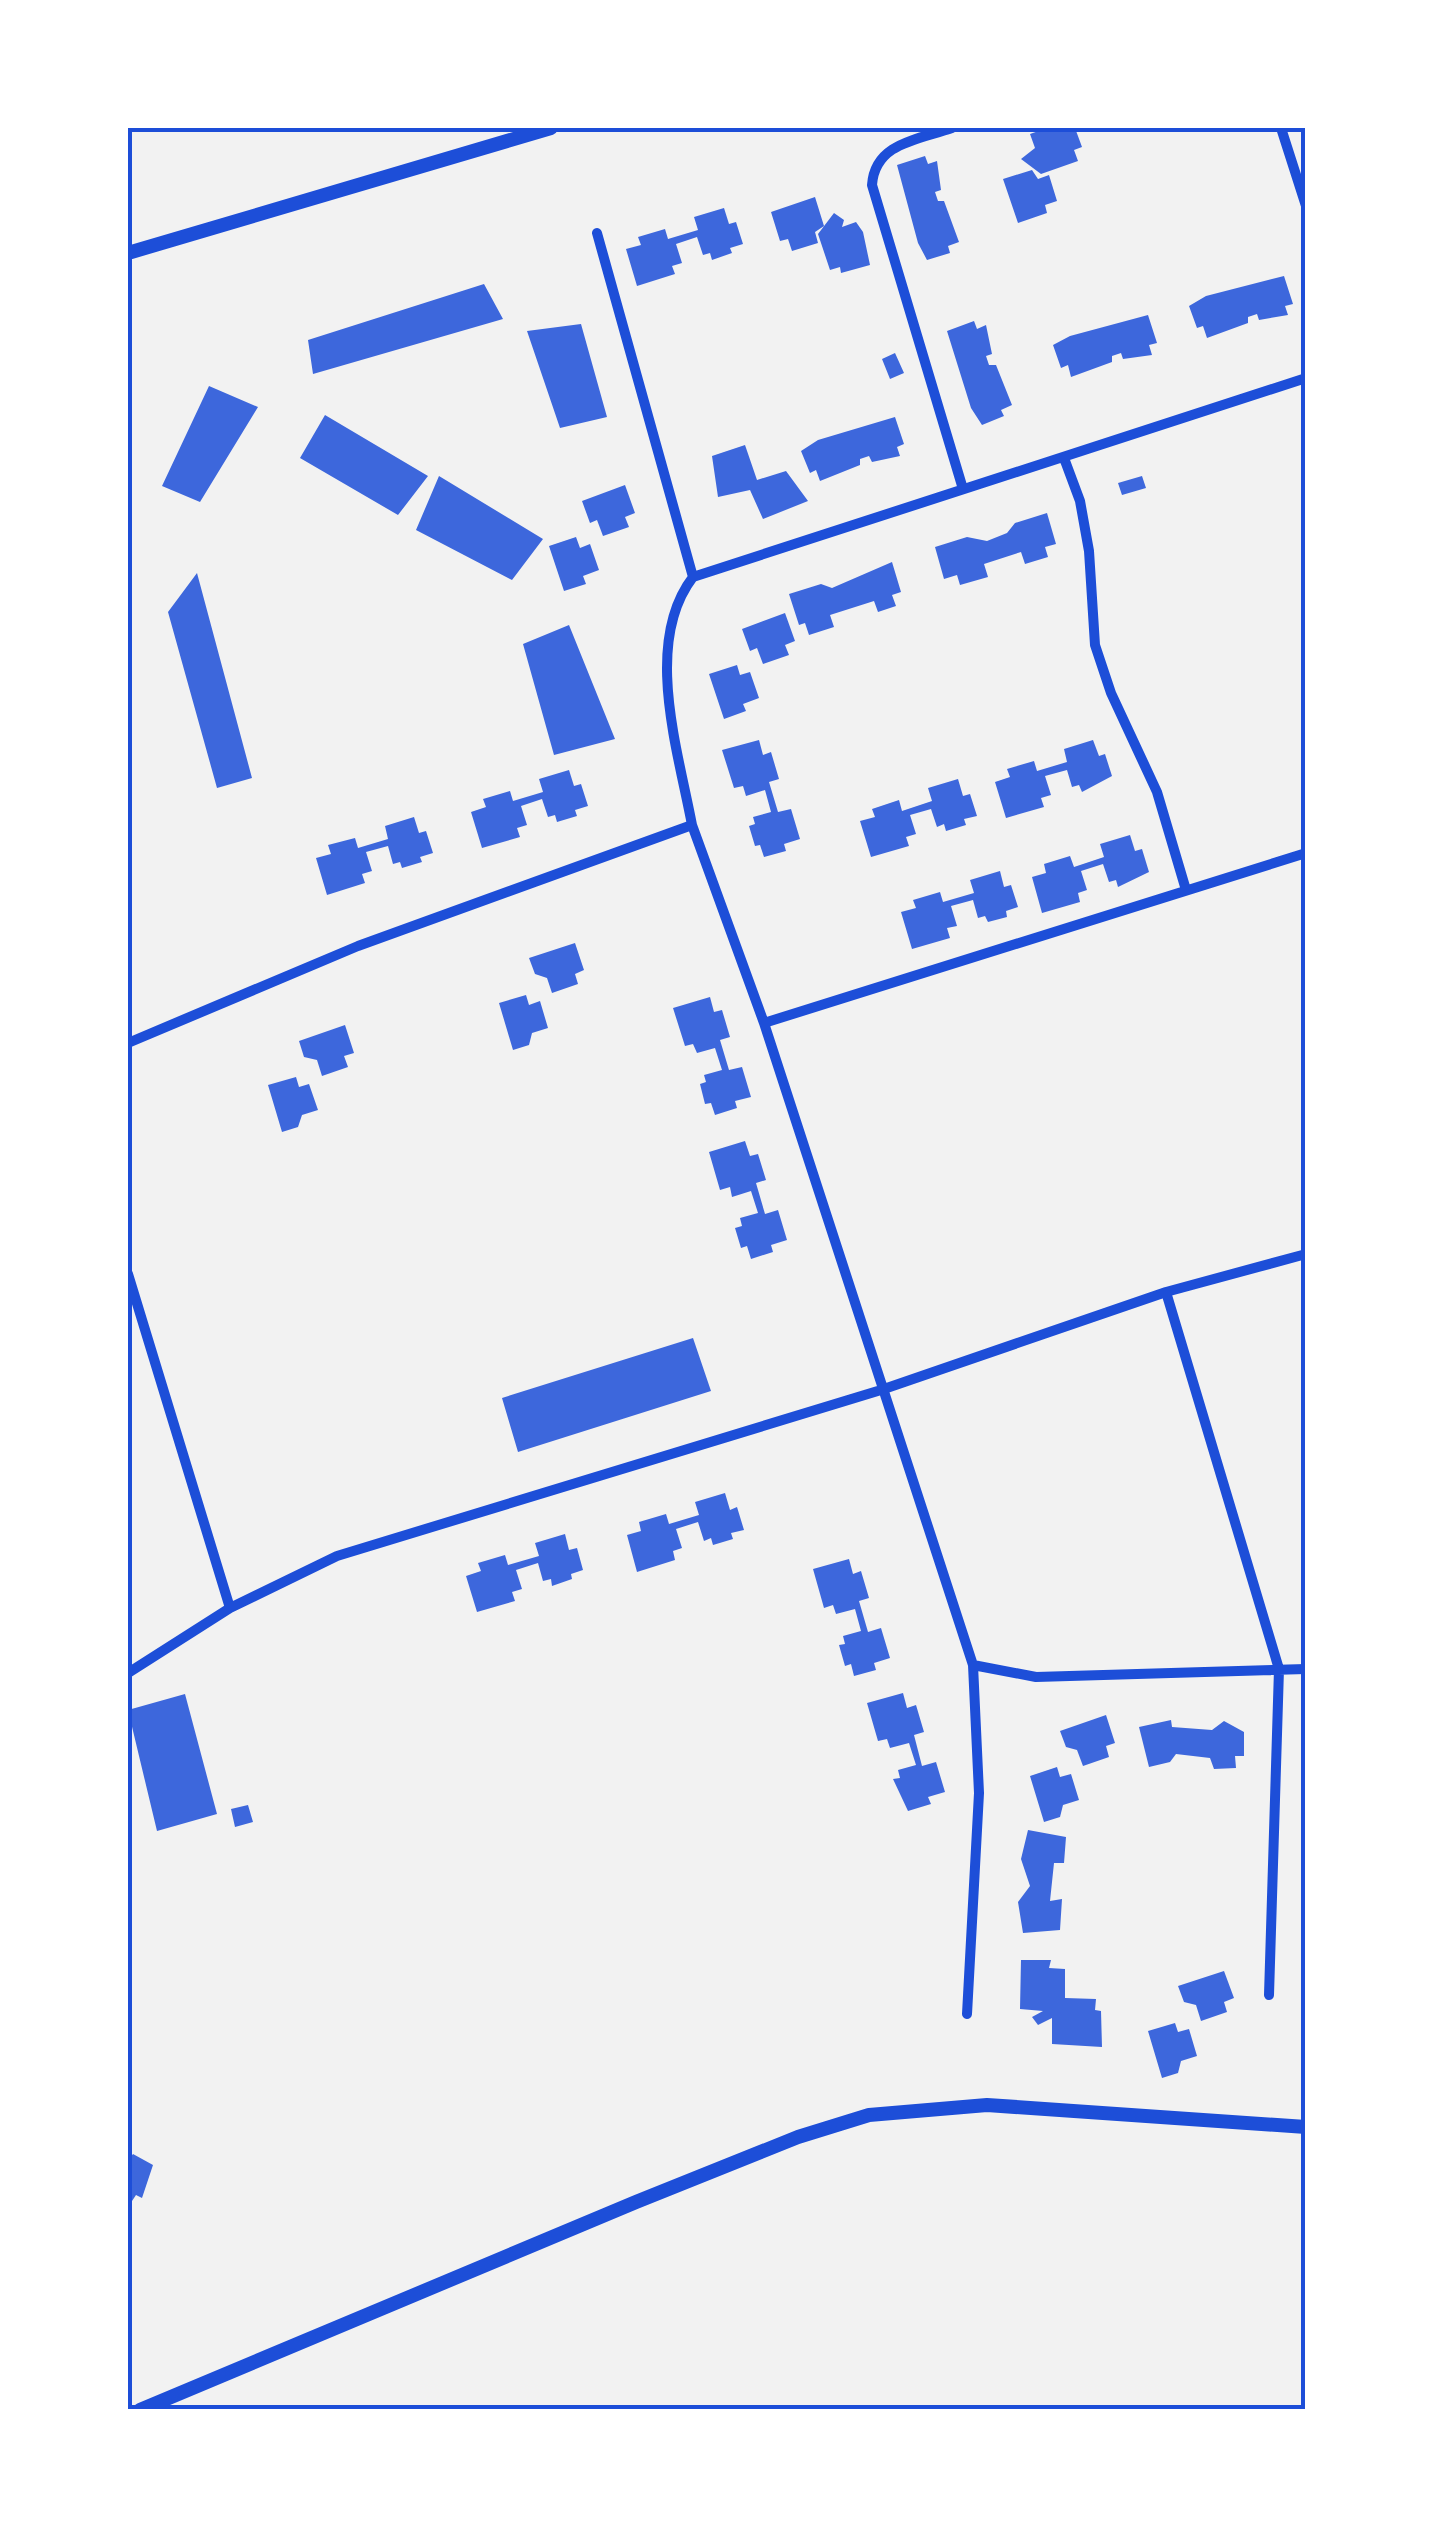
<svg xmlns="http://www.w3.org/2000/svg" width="1433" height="2537" font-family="'Roboto Serif',serif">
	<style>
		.building { fill: #3d67dc }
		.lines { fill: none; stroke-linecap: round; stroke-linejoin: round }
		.minor { stroke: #1d4ed8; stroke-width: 10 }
		.tertiary { stroke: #1d4ed8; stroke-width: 14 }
		.neatline { fill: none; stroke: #1d4ed8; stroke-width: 4 }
	</style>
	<rect width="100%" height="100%" fill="#f2f2f2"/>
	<path class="building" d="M1047,128H1075L1082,147L1074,150L1078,161L1041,174L1021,159L1035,148L1030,134Z
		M925,156L928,164L937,161L941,190L935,192L938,201H944L959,242L948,246L950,253L927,260L918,243L897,165Z
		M1032,170L1038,179L1049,175L1057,201L1045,205L1047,213L1018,223L1003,179Z
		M815,197L824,226L815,232L818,243L792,251L788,239L780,241L771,212Z
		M724,208L729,224L736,222L743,244L730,248L732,253L712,260L710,253L703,255L697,237L676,244L682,263L672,266L675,274L637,286L626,249L641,245L638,237L665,229L668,239L698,230L694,217Z
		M834,213L844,220L842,227L856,222L863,232L870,265L841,273L840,267L830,270L818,234Z
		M1284,276L1293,304L1285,306L1288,315L1259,320L1257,314L1248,317V323L1207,338L1203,326L1197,328L1189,306L1206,296Z
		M484,284L503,319L313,374L308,340Z
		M1148,315L1157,343L1149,345L1152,355L1123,359L1121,353L1112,356V362L1071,377L1068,365L1061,368L1053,345L1070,336Z
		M974,321L977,329L986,325L992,354L986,356L989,365H996L1012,405L1001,410L1004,416L982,425L971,408L947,331Z
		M581,324L607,417L560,428L527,331Z
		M895,353L904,373L890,379L882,359Z
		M209,386L258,407L200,502L162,486Z
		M325,415L428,476L398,515L300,458Z
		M895,417L904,444L897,447L900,456L872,462L869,456L860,459V465L820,481L816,470L810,473L801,451L818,440Z
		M745,445L757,480L786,471L808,501L763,519L750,490L718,497L712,456Z
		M439,476L543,539L512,580L416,530Z
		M1142,476L1146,488L1122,495L1118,483Z
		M625,485L635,513L625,517L629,527L603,536L597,520L590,523L582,501Z
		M1047,513L1056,544L1045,547L1048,557L1025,564L1021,552L984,564L988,577L960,585L957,575L944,579L935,547L967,537L987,541L1007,533L1015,523Z
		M576,537L580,548L590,544L599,570L583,576L586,584L564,591L549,546Z
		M892,562L901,592L892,595L896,606L878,612L874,601L830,615L834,627L809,635L805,623L799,625L789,594L821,584L832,588Z
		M197,573L252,778L217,788L168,612Z
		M785,613L795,641L785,645L789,655L763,664L757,648L750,651L742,629Z
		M569,625L615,739L554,755L523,644Z
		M737,665L740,675L750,672L759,698L743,704L746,711L724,719L709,674Z
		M759,740L763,755L771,752L779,779L769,782L778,812L791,809L800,839L784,844L786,851L764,857L760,845L755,846L749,826L755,824L753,817L771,812L765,790L746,796L743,786L734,788L722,750Z
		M1093,740L1099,756L1105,754L1112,776L1082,792L1079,785L1072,787L1067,770L1045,776L1051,795L1041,798L1044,807L1006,818L995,782L1010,777L1007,769L1034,761L1037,771L1067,762L1064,749Z
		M569,770L574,786L581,784L588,806L575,810L577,816L557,822L555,815L548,817L542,799L521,806L527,825L517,828L520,837L482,848L471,812L486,807L483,799L510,791L513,801L543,792L539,779Z
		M958,779L963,796L970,794L977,816L964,819L966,825L946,831L944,824L937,827L931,809L910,815L916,834L906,837L909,846L871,857L860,821L875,817L872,809L899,800L902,811L932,801L928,788Z
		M414,817L419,833L426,831L433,853L420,857L422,862L402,868L400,862L393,864L388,846L366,852L372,871L362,874L365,883L327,895L316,858L331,854L328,845L355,838L358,848L388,839L385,826Z
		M1130,835L1135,851L1142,849L1149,872L1118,887L1116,880L1109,882L1103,864L1081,871L1087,890L1078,893L1080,902L1042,913L1032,877L1046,873L1044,864L1070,856L1074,867L1104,857L1100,844Z
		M1000,871L1004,887L1011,885L1018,907L1006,911L1007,917L988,922L985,916L978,918L973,900L951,906L957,926L947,928L950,938L912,949L901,912L916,908L913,900L940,892L943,902L974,893L970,880Z
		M575,943L584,970L575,974L578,984L552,993L547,978L535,974L529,958Z
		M526,995L529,1005L540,1001L548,1028L532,1033L529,1045L513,1050L499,1003Z
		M710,997L714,1012L722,1010L730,1037L720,1040L729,1070L742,1067L751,1097L735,1101L737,1108L715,1115L711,1103L705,1104L700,1084L706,1082L704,1075L722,1070L715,1048L697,1053L693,1044L685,1046L673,1008Z
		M345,1025L354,1053L344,1056L348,1067L322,1076L317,1060L304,1057L299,1041Z
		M296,1077L299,1087L309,1084L318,1110L302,1115L298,1127L282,1132L268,1085Z
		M745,1141L750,1156L758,1154L766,1180L756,1183L765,1214L778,1210L787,1240L771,1245L773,1252L751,1259L747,1246L741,1248L735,1228L742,1226L740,1218L758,1213L751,1191L732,1197L730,1187L720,1190L709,1152Z
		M693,1338L711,1391L518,1452L502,1398Z
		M725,1493L730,1510L737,1507L744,1530L731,1533L733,1539L713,1545L711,1538L704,1541L698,1522L676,1529L682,1548L673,1551L675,1560L637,1572L627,1535L641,1531L639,1522L666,1514L669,1524L699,1515L695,1502Z
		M565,1534L569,1550L577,1548L583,1570L571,1574L572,1579L552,1586L551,1579L543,1581L538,1563L516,1570L522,1589L512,1592L515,1601L477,1612L466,1576L481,1571L478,1563L505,1555L508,1565L539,1556L535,1543Z
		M849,1559L853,1574L861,1571L869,1598L859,1601L868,1632L881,1628L890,1658L874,1663L876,1670L854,1676L851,1664L845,1666L839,1645L845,1644L843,1636L861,1631L855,1609L836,1614L833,1605L824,1608L813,1569Z
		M903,1693L907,1708L916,1705L924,1732L914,1735L922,1766L936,1762L945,1792L928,1797L931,1804L908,1811L893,1779L900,1778L898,1770L916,1765L909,1743L890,1748L887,1739L878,1741L867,1703Z
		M185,1694L217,1814L157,1831L128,1710Z
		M1106,1715L1115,1743L1106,1746L1109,1757L1083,1766L1077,1750L1066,1747L1060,1731Z
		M1171,1720L1172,1727L1212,1730L1224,1721L1244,1732V1756H1235L1236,1768L1214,1769L1210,1758L1176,1754L1170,1762L1149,1767L1139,1727Z
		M1057,1767L1060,1777L1071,1774L1079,1800L1063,1805L1060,1817L1044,1822L1030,1776Z
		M248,1805L253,1822L235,1827L231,1809Z
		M1028,1830L1066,1837L1064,1863H1054L1050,1901L1062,1899L1060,1930L1023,1933L1018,1902L1030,1886L1021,1859Z
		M1021,1960H1051L1049,1968L1065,1969V1998L1096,1999L1095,2010L1101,2011L1102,2047L1052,2044V2018L1038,2025L1032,2017L1043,2011L1020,2009Z
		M1224,1971L1234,1998L1224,2002L1227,2012L1201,2021L1196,2005L1184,2002L1178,1986Z
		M1175,2023L1178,2032L1189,2029L1197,2056L1181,2061L1178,2073L1162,2078L1148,2031Z
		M133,2154L153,2165L142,2198L136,2195L132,2201L128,2199V2160Z"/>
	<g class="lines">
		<path class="minor" d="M952,128C917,140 875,143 872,185L963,489
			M1281,128L1306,206
			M597,233L693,577
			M1064,458L1080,501L1089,551L1095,645L1111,693L1157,792L1186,890
			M692,825L764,1023L973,1665L1036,1677L1306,1669
			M764,1023L1306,853
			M128,1043L358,946L692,825C678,750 643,642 693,577L1306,378
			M128,1274L230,1608
			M1166,1292L1306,1254
			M128,1673L230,1608L337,1556L881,1390L1166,1292L1279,1669L1269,1995
			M967,2014L979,1793L973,1665"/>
		<path class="tertiary" d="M128,253L551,128
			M140,2410L636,2202L798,2137L869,2115L987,2105L1306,2127"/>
	</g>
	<rect width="1433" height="2537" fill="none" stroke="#ffffff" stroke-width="260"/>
	<rect x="130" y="130" width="1173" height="2277" class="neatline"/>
</svg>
